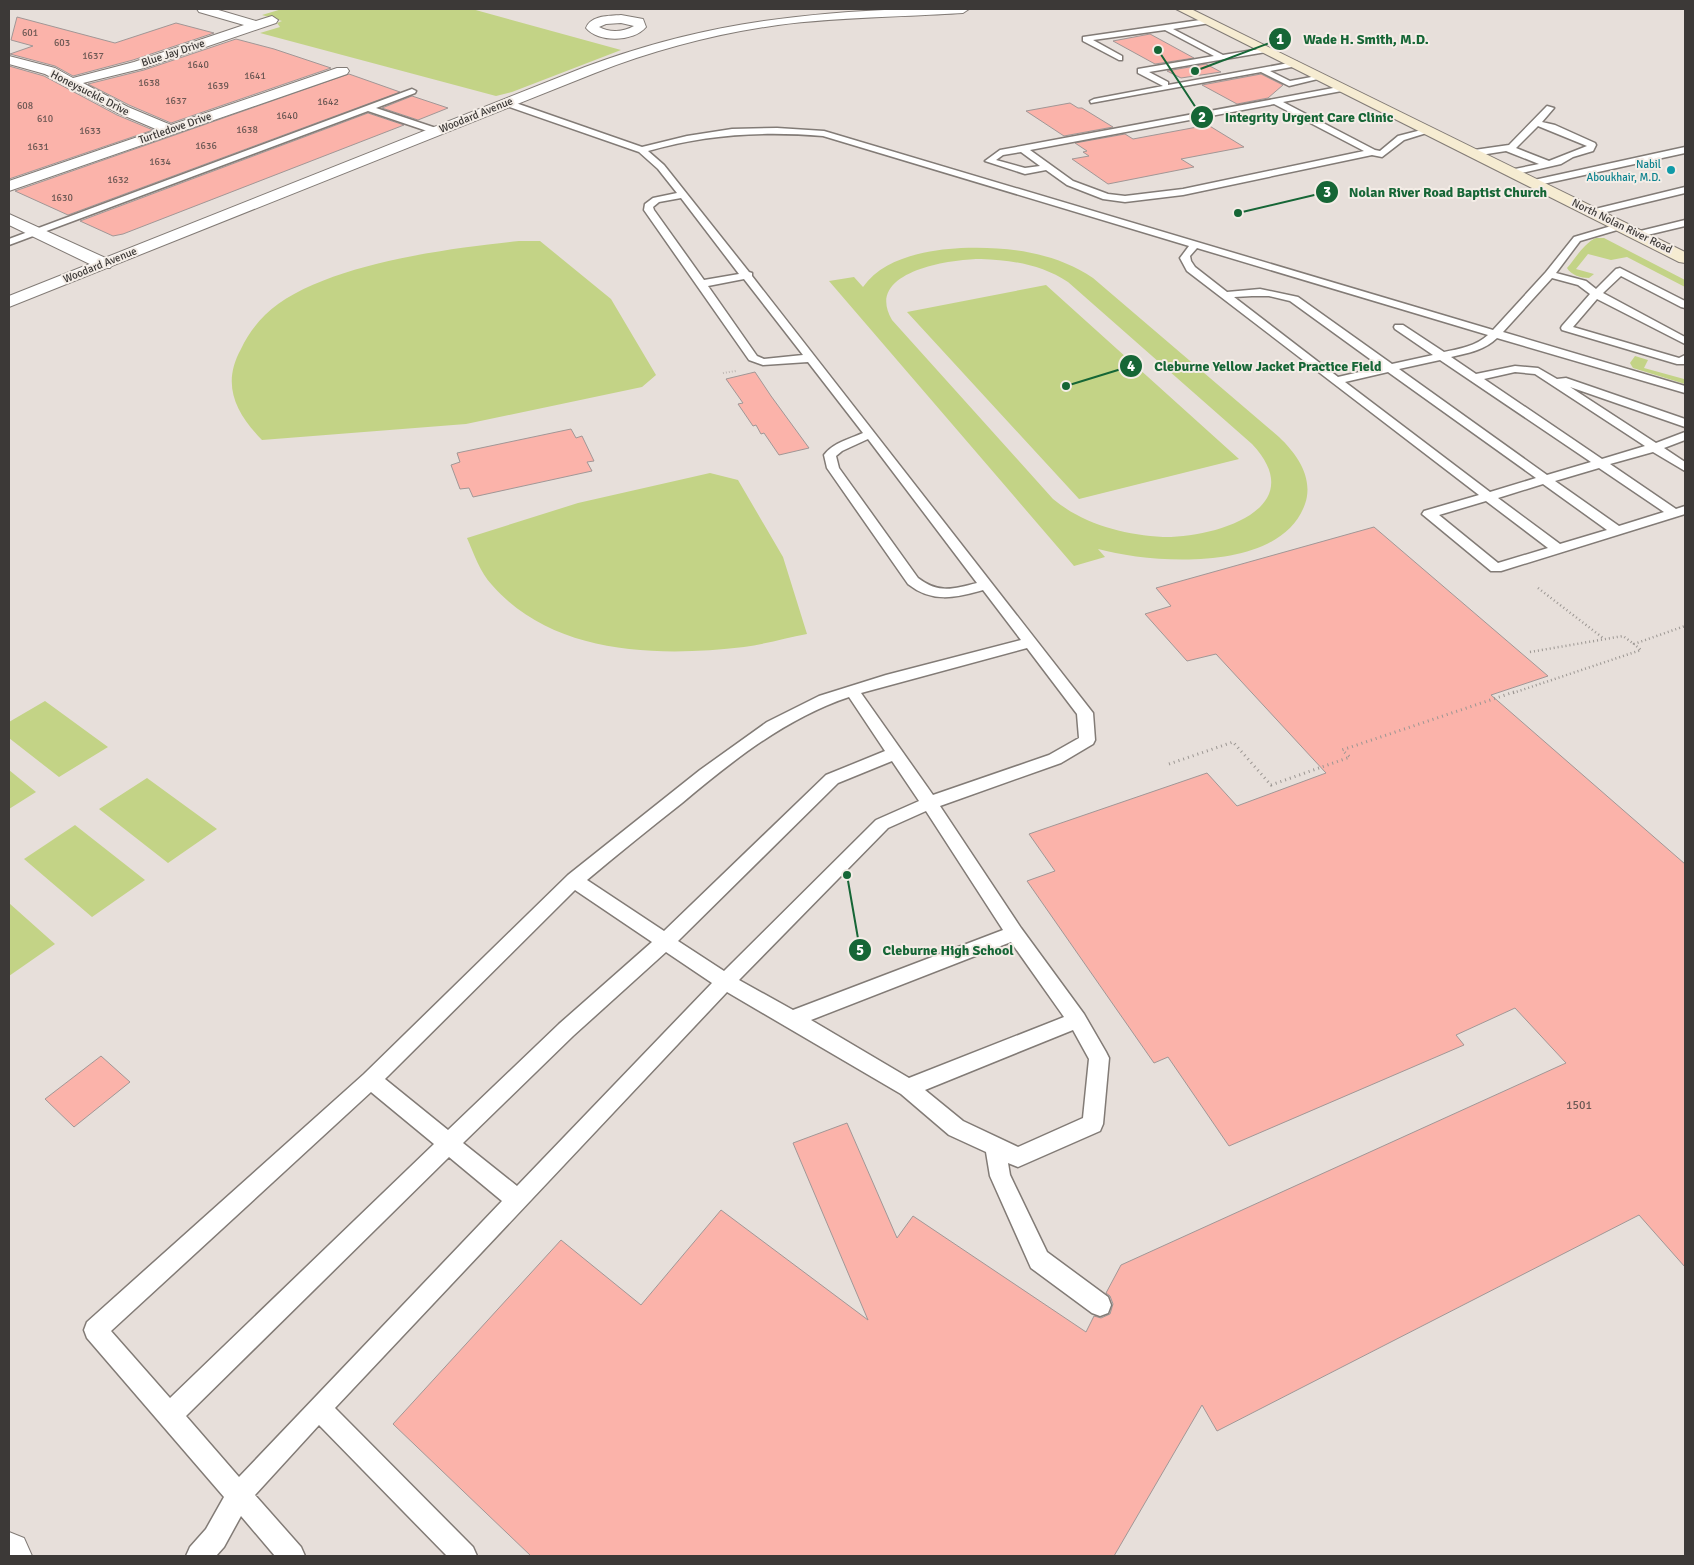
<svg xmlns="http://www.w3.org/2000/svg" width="1694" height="1565" font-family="Signika,sans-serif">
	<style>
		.green { fill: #c3d386; fill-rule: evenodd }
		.building { fill: #fbb3aa; stroke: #a19796 }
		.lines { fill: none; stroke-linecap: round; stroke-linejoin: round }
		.service-casing { stroke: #827b76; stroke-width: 3 }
		.minor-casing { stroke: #827b76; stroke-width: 2 }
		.tertiary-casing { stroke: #827b76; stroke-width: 2 }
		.secondary-casing { stroke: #827b76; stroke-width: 2 }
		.path-far2 { stroke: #9b9692; stroke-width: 2; stroke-dasharray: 0.5 2.5; stroke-linecap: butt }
		.path-far1 { stroke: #9b9692; stroke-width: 2.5; stroke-dasharray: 1 3; stroke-linecap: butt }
		.path { stroke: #9b9692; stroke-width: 3; stroke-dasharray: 1 4; stroke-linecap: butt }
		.service { fill: #fff; fill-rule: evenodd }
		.minor { fill: #fff; fill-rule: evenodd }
		.tertiary { fill: #fff; fill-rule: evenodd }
		.secondary { fill: #f6ecd2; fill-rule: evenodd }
		.culture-dot { fill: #0f9aa8; stroke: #f4ede7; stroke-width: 2 }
		.labels { text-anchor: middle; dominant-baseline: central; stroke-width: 4; stroke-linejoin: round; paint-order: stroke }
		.number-label { font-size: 10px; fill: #6c5854 }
		.far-street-label { font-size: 11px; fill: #3c3937; stroke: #f4ede7 }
		.far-culture-label { font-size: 11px; fill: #0d838f; stroke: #f4ede7; text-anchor: end }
		.near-number-label { font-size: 12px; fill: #6c5854 }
		.leader { fill: none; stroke: #166636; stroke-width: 2 }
		.callout-dot { fill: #166636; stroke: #f4ede7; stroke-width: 2 }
		.mark-label { font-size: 15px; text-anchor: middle; font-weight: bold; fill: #fff }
		.callout-label { font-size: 14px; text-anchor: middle; font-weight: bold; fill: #166636; stroke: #f4ede7; stroke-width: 4; stroke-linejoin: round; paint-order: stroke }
	</style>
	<rect width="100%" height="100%" fill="#e7dfda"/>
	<path class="green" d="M282,9H472L621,50L512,92L496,96L260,33L280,27L277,23L282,21L262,15Z
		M1596,238H1604L1685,280V287L1627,257L1611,260L1588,254L1576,269L1594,274L1589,278C1581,278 1571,275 1567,268C1575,259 1584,243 1596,238Z
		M519,241H540L611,299L656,375L642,387L466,424L262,440C236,413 221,385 241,349C247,336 255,325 265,315C316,265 449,248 519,241Z
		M961,248C1006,246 1055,252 1093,278L1279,437C1297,454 1314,478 1305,504C1281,573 1153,564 1098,549L1105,557L1074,566L829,281L854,277L863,287C884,257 928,250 961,248ZM981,259C1012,260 1042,265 1068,282L1252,444C1313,509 1214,538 1163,537C1124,535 1083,524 1053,499L892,320C863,271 952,259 981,259Z
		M1046,285L1239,459L1079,499L907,312Z
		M1635,356L1648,360L1644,368L1684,379L1685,378V384L1633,368L1630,363Z
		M710,473L738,480L783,557L807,634C786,638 765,644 744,647C658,657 553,655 492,585C480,572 474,554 467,538L578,503Z
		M45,701L108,747L59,777L9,738V722Z
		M9,770L36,792L9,809Z
		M147,778L217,829L168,863L99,809Z
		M75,825L145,880L92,917L24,859Z
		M9,903L55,944L9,976Z"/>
	<path class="building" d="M17,17L115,43L176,23L214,33L133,60L73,76L55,66L10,54L33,46L11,40Z
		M1150,34L1194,58L1155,64L1113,41Z
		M236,39L274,49L331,68L171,123L129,105L88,84L144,70Z
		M1206,64L1221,72L1181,78L1167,71Z
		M9,66L44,76L117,115L153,130L9,179Z
		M349,74L400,92L68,215L15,191Z
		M1261,74L1283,85L1268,98L1237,104L1202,85Z
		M412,96L448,108L418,120L382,108Z
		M1070,103L1078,108H1082L1113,127L1064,136L1026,111Z
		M368,113L404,125L123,234L113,236L80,221Z
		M1208,125L1244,147L1181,159L1194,167L1108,184L1072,159L1089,156L1083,152L1087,151L1075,143L1125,134L1133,139Z
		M755,372L771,396L809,448L779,455L764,433L761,434L756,425L753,426L738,404L743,403L726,379Z
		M571,429L576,438L582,436L594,461L587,462L592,471L473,497L469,488L460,489L451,465L460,462L457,453Z
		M1374,527L1548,676L1491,695L1685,864V1267L1639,1215L1217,1431L1202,1405L1114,1556H531L393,1424L561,1240L641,1305L721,1210L868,1320L793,1143L847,1123L897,1238L913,1216L1086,1332L1094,1316L1101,1318L1110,1314L1113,1304L1110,1296L1106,1293L1121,1265L1566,1063L1515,1008L1456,1035L1464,1045L1229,1146L1168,1057L1154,1063L1027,881L1055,871L1029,834L1207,773L1237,806L1326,773L1216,654L1187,661L1145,614L1171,606L1156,588Z
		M101,1056L130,1082L74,1127L45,1099Z"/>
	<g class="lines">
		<g class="service-casing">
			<path id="service" d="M1207,19L1211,21L1210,23L1173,29L1223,55L1266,48L1270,50L1266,52L1149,72L1168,82V85L1294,62H1297V66L1270,71L1290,81L1322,75L1326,77L1289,86L1261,72L1091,103L1090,101L1094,99L1163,86L1138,73V69L1214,56L1165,30L1093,40L1122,56V60H1119L1083,41V37Z
				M1344,86L1348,88L1347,90L1283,102L1375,150L1380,151L1398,136L1429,128L1433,131L1404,140L1382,157L1372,155L1183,195L1125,202L1103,199L1067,185L1046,170L1025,174L985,161L1000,150ZM1274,104L1364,151L1183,189L1125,196L1108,194L1073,181L1030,150ZM1021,152L1040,166L1025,168L996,160L1003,155Z
				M412,89L416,91L415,93L376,108L439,129V133H433L368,111L9,245V239Z
				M504,101H510L642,147L687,136L732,129L777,128L824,131L1493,330L1546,272L1574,237L1618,224H1624V228L1580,241L1556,273L1586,281L1596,289L1616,269L1620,268L1685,301V308L1681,307L1621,276L1603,293L1685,337V344L1597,299L1573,327L1679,358L1685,355V364H1677L1562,330L1561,328L1562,326L1590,294L1578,285L1552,278L1503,332L1685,386V393L1497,338C1485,350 1468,353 1451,357L1476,374L1515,366L1538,368L1557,379L1566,378L1685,419V427L1570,387L1656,443L1685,432V440L1664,448L1685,462V471L1653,452L1610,464L1676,509L1685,506V514L1501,571H1491L1422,514L1424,511L1479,495L1187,271L1180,258L1189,246L823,136C763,131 706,134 648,151L664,165L749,272L752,273V276L1093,713L1095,740L1093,744L1061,763L940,806L1021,928L1084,1014L1106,1052L1109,1058L1103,1124L1100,1131L1018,1167L1008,1163L1010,1175L1047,1252L1108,1297L1111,1305L1108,1313L1100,1316L1092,1313L1031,1268L990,1176L986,1152L949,1135L901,1094L727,992L335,1408L473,1547L477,1556H447L319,1425L255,1495L301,1547L305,1556H275L241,1516L224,1547L216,1556H186L190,1547L206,1529L224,1497L87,1338L84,1330L87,1322L364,1074L568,875L700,770L767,722L819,696L886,675L1021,640L983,590C955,598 932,603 908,584L827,468L824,455C833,443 849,439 863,433L808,362L763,365L749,360L644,210L645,204L653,198L677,193L658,169L639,152L504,105ZM681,198L739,274L704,280L654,210L653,207L659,202ZM1197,248L1488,335C1476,346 1459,349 1444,352L1403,325H1395L1394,327L1395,329L1433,355L1392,364L1298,297L1260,289L1227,292L1195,267L1191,261L1190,256ZM744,279L803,355L764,359L757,356L708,286ZM1252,296H1269L1290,301L1381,367L1338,377L1234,297ZM1440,360L1591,462L1547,475L1399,369ZM1388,372L1536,478L1490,492L1345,382ZM1515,372L1535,374L1645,446L1602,459L1484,379ZM868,439L977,583C953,589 939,594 918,578L839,468L836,456L842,451ZM1599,468L1664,512L1619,526L1555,481ZM1543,484L1607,530L1560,544L1498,498ZM1486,501L1548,548L1498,563L1439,515ZM1027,648L1077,714L1079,738L1049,755L933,795L861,693ZM849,697L885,751L826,775L664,931L587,880C618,854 650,828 682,803C732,761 786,718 849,697ZM892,761L919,801L876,820L724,971L678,941L838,783ZM926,811L1003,930L793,1010L739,980L888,828ZM575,890L652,942L559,1024L448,1130L385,1079ZM1011,942L1064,1017L909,1078L811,1020ZM666,952L712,983L517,1186L463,1143L573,1036ZM1073,1030L1089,1059L1083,1118L1018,1147L963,1121L925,1090ZM371,1092L434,1144L170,1398L111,1331ZM449,1157L502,1201L239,1477L186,1416Z
				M1547,106L1554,108L1542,122L1555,125L1595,143L1596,145L1593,151L1573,157L1561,164L1513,175L1510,174V170L1539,164L1506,151L1474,156L1470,153L1474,150L1509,145ZM1538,126L1587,146L1549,161L1516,148Z
				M1685,147V153L1534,186L1529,183L1534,180Z
				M1685,187V193L1594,215L1589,212L1591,210Z
				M1685,220V226L1639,237L1634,234L1636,232Z"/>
		</g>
		<g class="minor-casing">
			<path id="minor" d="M197,9H215L256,21L272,16L278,20L276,23L144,68L83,83L128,107L171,125L337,68H347L349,71L347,74L9,191V181L158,130L118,113L45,74L9,64V56L55,68L73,78L134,62L244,25L199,12Z
				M621,15L643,19L646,27C634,42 598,43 586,28C591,15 609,16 621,15ZM621,23L634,26C623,32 610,33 599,27L606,24Z
				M9,214L110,260L113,264L110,268H98L9,225Z"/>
		</g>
		<g class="tertiary-casing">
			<path id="tertiary" d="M903,9H969L963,13C901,17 839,17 778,25C714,34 654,50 595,73L9,307V296L585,67C694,26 788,14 903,9Z
				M9,1532L24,1538L32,1556H9Z"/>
		</g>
		<g class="secondary-casing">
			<path id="secondary" d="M1176,9H1191L1685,252V263L1679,262Z"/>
		</g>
		<path class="path-far2" d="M723,373L736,371"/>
		<path class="path-far1" d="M1538,588L1603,638
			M1530,652L1623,636L1634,644
			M1513,693L1641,650L1634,644L1685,626"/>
		<path class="path" d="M1169,764L1233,742L1271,785L1350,757L1342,750L1517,691"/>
		<use href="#service" class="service"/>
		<use href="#minor" class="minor"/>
		<use href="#tertiary" class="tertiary"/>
		<use href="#secondary" class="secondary"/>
	</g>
	<circle class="culture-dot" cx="1671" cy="170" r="5"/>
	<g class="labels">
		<g class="number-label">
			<text x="30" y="33">601</text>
			<text x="62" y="43">603</text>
			<text x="93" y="56">1637</text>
			<text x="198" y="65">1640</text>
			<text x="255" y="76">1641</text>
			<text x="149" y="83">1638</text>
			<text x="218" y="86">1639</text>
			<text x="176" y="101">1637</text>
			<text x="328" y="102">1642</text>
			<text x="25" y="106">608</text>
			<text x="287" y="116">1640</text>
			<text x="45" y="119">610</text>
			<text x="247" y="130">1638</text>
			<text x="90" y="131">1633</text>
			<text x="206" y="146">1636</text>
			<text x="38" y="147">1631</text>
			<text x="160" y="162">1634</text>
			<text x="118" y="180">1632</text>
			<text x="62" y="198">1630</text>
		</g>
		<g class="far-street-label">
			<text transform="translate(173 53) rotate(-18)">Blue Jay Drive</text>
			<text transform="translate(90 93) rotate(27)">Honeysuckle Drive</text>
			<text transform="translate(476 115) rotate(-22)">Woodard Avenue</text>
			<text transform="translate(175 128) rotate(-19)">Turtledove Drive</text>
			<text transform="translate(1622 226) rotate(26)">North Nolan River Road</text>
			<text transform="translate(100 265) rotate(-22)">Woodard Avenue</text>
		</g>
		<g class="far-culture-label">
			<text x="1661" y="164">Nabil<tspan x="1661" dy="13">Aboukhair, M.D.</tspan></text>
		</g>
		<g class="near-number-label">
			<text x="1579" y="1105">1501</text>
		</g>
	</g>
	<path class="leader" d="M1195 71L1280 39M1158 50L1202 117M1238 213L1327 192M1066 386L1131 366M847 875L860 950"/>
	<g class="callout-dot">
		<circle cx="1195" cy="71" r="5"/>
		<circle cx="1158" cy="50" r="5"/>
		<circle cx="1238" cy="213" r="5"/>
		<circle cx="1066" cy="386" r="5"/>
		<circle cx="847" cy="875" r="5"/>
		<circle cx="1280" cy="39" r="12"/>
		<circle cx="1202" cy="117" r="12"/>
		<circle cx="1327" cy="192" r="12"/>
		<circle cx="1131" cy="366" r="12"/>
		<circle cx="860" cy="950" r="12"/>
	</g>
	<g class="mark-label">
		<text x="1280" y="44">1</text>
		<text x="1202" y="122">2</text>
		<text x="1327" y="197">3</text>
		<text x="1131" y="371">4</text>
		<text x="860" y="955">5</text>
	</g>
	<g class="callout-label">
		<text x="1366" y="44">Wade H. Smith, M.D.</text>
		<text x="1309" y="122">Integrity Urgent Care Clinic</text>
		<text x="1448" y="197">Nolan River Road Baptist Church</text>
		<text x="1268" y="371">Cleburne Yellow Jacket Practice Field</text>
		<text x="948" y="955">Cleburne High School</text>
	</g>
	<rect width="1694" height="1565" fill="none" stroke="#3c3937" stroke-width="20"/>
</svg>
